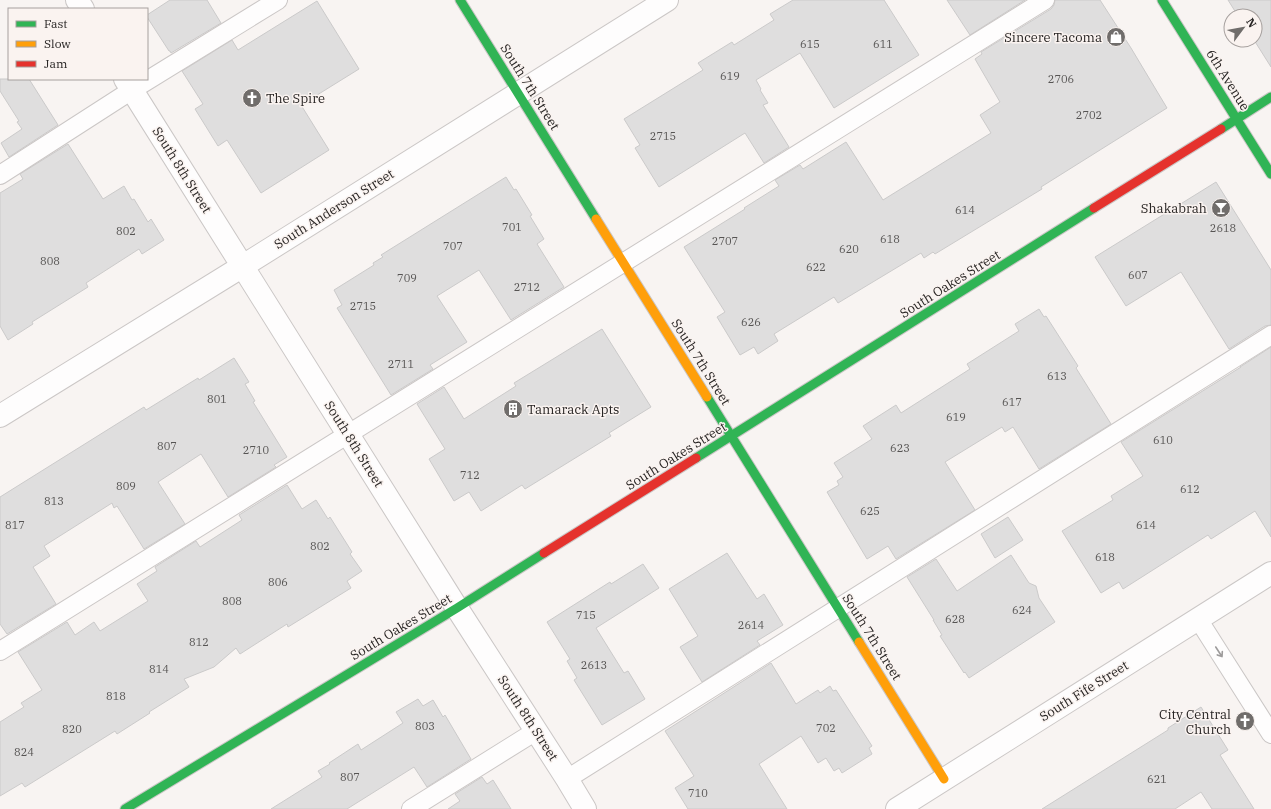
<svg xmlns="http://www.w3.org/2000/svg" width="1271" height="809" font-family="'IBM Plex Serif',serif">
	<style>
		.building { fill: #dfdede; stroke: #cbcaca }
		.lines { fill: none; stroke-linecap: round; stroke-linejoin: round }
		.lane-casing { stroke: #cbc7c6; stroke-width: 20 }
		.street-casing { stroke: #cbc7c6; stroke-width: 24 }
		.fast-casing { stroke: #cbc7c6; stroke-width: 11 }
		.slow-casing { stroke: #cbc7c6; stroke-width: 11 }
		.jam-casing { stroke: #cbc7c6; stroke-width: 11 }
		.lane { stroke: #fefdfd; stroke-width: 18 }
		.street { stroke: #fefdfd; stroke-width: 22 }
		.fast { stroke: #30b455; stroke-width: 9 }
		.slow { stroke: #ff9f0a; stroke-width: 9 }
		.jam { stroke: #e5322d; stroke-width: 9 }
		.oneway { stroke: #9d9b9b }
		.labels { text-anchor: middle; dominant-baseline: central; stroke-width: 3; stroke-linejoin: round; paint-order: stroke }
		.number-label { font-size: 11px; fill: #565453 }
		.poi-label { font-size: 13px; fill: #272423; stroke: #faf3f0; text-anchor: end }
		.street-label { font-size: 13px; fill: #272423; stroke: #faf3f0 }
	</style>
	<rect width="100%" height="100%" fill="#f8f4f2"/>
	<path class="building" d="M170,0H207L221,23L171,53L170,51H169L147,17V15Z
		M793,0H884L919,55L834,108L800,53L756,80L761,89L760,90L768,103L763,105L789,147L764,163L745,133L659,187L635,148L640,145L624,119L703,70L698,63L732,42L734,45L774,20L770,14Z
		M947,0H1025L970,35Z
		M1055,0H1100L1131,48L1167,108L1041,187L1042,189L935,254L933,252L924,258L921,253L838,303L834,297L774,334L778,341L758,354L754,347L740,355L717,317L725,312L684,247L745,209L744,208L779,186L775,180L800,165L803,169L846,142L883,200L991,133L980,115L1000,102L975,59L982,54L981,52L1051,9L1054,5Z
		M1228,0H1271V67L1254,40H1255V16H1238Z
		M317,1L359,69L301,105L329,150L261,193L227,140L218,146L195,109L203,104L182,71L232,40L238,50Z
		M0,79H29L58,125L9,157L1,143L22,129L17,122L19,121L0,91Z
		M68,144L103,199L124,186L132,200L134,199L148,222L151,219L164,240L142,254L139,249L86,283L88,287L32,322L33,324L8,340L0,326V193L23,179L20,174Z
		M506,177L514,190L516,189L532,215L530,216L544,239L537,244L564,287L511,320L479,270L437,296L467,342L430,365L433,369L391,395L337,308L342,305L334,290L374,265L373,263L383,257L381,255Z
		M1216,182L1271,270V325L1265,326L1229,349L1181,272L1126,306L1095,257Z
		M1039,309L1044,317L1046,316L1078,366L1076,368L1111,424L1039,469L1013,427L1005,432L1002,427L945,462L975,510L896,559L888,546L867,559L827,492L839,485L837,481L843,477L834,463L872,439L863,426L896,405L901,413L970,369L967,364L1019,331L1015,324Z
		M602,329L651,407L609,433L611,436L525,489L522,485L481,511L469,492L454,501L429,459L445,449L417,404L444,387L464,419L516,386L514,383Z
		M1271,347V537L1255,511L1211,539L1208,535L1123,589L1119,582L1101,593L1062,531L1113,500L1111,496L1143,476L1121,442L1241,367H1240Z
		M234,358L249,382L245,384L255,401L253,402L287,457L274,465L276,467L228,497L201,454L158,482L185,524L144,549L117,506L114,508L112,503L44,546L50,556L33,567L56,604L7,634L0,624V497L144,407L146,410L198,378L199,380Z
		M287,485L302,509L316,500L328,519L330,517L352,552L350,554L362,571L347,581L351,588L288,627L287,624L240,654L236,648L214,667L184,679L189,687L149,712L150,713L117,734L115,731L25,787L22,783L0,796V722L24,707L21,703L42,690L18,652L67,622L75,635L94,622L100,631L148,601L137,584L157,571L155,567L196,541L200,547L242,520L239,515Z
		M1008,517L1023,540L995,558L981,534Z
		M727,553L757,599L764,594L783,625L757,641L760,645L702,682L680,647L698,636L669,589Z
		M1011,555L1029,583L1036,586L1039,598L1055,622L969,678L965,672L964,673L940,636L942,635L933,620H934L907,577L936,559L957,591Z
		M643,564L659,588L596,628L624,673L628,671L645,699L602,725L574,680L577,678L567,661L570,659L547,622L610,582L611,584Z
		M771,663L796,704L818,690L820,693L830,686L833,691L836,690L872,746L869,748L872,754L842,773L839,768L834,771L826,758L818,763L801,736L759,764L787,809H688L675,788L694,776L665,731Z
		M418,699L423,706L433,700L443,717L445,715L471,759L427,787L414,767L347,809H271L322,777L318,771L330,764L329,763L358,744L361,750L403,723L396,712Z
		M1201,707L1228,750L1220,755L1254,809H1212L1201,792L1175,809H1042L1168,730V728Z
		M482,777L487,784L493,780L511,809H448L460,801L455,794Z"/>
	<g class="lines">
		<g class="lane-casing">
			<path id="lane" d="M0,175L132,90L278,0
				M1198,619L1271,734
				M0,651L1045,0
				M567,779L1271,335
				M411,809L536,731"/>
		</g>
		<g class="street-casing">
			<path id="street" d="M77,0L83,9
				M125,79L457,608L567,779L585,809
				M0,416L243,266L667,0
				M897,809L1271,573"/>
		</g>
		<g class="fast-casing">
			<path id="fast" d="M460,0L596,219
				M1162,0L1271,174
				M1221,129L1271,97
				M707,397L859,642
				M696,458L1094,208
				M125,809L457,608L544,553"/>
		</g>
		<g class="slow-casing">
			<path id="slow" d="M596,219L707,397
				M859,642L944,779"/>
		</g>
		<g class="jam-casing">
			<path id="jam" d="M1094,208L1221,129
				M544,553L696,458"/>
		</g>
		<use href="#lane" class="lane"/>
		<use href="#street" class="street"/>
		<use href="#fast" class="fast"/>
		<use href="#slow" class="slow"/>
		<use href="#jam" class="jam"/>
	</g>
	<defs><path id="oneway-shaft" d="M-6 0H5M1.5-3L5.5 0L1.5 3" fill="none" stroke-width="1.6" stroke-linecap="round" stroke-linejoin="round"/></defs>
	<use class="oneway" href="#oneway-shaft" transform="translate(1219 652) rotate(57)"/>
	<defs>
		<g id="shop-disc" transform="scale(1)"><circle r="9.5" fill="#706d6b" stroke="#faf3f0"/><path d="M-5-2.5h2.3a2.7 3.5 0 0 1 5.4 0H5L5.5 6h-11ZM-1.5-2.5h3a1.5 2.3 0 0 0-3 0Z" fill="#fff"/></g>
		<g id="church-disc" transform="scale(1)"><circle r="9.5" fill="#706d6b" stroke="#faf3f0"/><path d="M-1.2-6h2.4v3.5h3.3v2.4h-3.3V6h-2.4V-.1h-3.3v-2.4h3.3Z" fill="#fff"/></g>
		<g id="bar-disc" transform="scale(1)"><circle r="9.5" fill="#706d6b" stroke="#faf3f0"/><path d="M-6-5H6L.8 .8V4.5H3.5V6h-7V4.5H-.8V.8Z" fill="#fff"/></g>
		<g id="building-disc" transform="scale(1)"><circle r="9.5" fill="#706d6b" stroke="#faf3f0"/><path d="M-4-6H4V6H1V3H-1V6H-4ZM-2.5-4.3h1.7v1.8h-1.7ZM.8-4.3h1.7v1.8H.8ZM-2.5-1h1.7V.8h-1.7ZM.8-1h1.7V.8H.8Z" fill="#fff"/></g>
	</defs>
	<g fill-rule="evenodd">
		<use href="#shop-disc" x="1116" y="37"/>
		<use href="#church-disc" x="252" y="98"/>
		<use href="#bar-disc" x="1221" y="208"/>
		<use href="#building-disc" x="513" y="409"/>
		<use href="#church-disc" x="1245" y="721"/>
	</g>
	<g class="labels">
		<g class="number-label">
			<text x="810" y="44">615</text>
			<text x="883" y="44">611</text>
			<text x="730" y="76">619</text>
			<text x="1061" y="79">2706</text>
			<text x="1089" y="115">2702</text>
			<text x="663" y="136">2715</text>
			<text x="965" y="210">614</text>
			<text x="512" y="227">701</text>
			<text x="1223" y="228">2618</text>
			<text x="126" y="231">802</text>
			<text x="890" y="239">618</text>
			<text x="725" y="241">2707</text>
			<text x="453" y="246">707</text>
			<text x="849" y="249">620</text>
			<text x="50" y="261">808</text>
			<text x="816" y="267">622</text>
			<text x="1138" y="275">607</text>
			<text x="407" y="278">709</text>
			<text x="527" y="287">2712</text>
			<text x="363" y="306">2715</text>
			<text x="751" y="322">626</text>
			<text x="401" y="364">2711</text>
			<text x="1057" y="376">613</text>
			<text x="217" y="399">801</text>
			<text x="1012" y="402">617</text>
			<text x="956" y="417">619</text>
			<text x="1163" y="440">610</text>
			<text x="167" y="446">807</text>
			<text x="900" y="448">623</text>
			<text x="256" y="450">2710</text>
			<text x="470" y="475">712</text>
			<text x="126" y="486">809</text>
			<text x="1190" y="489">612</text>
			<text x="54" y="501">813</text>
			<text x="870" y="511">625</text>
			<text x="15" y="525">817</text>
			<text x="1146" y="525">614</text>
			<text x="320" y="546">802</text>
			<text x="1105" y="557">618</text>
			<text x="278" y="582">806</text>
			<text x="232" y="601">808</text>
			<text x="1022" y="610">624</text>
			<text x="586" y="615">715</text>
			<text x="955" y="619">628</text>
			<text x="751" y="625">2614</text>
			<text x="199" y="642">812</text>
			<text x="594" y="665">2613</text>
			<text x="159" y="669">814</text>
			<text x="116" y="696">818</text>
			<text x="425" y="726">803</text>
			<text x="826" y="728">702</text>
			<text x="72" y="729">820</text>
			<text x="24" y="752">824</text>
			<text x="350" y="777">807</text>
			<text x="1157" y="779">621</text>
			<text x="698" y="793">710</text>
		</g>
		<g class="poi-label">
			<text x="1102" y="37">Sincere Tacoma</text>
			<text x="266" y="98" text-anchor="start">The Spire</text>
			<text x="1207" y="208">Shakabrah</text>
			<text x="527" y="409" text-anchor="start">Tamarack Apts</text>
			<text x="1231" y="714">City Central<tspan x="1231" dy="15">Church</tspan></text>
		</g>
		<g class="street-label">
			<text transform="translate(1228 80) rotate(58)">6th Avenue</text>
			<text transform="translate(530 87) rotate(58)">South 7th Street</text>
			<text transform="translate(182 170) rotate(58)">South 8th Street</text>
			<text transform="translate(334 209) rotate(-32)">South Anderson Street</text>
			<text transform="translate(950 284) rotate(-32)">South Oakes Street</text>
			<text transform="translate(701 362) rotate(58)">South 7th Street</text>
			<text transform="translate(354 444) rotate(58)">South 8th Street</text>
			<text transform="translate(676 456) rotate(-32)">South Oakes Street</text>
			<text transform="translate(401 627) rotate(-31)">South Oakes Street</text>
			<text transform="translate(872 637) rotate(58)">South 7th Street</text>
			<text transform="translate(1084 691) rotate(-32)">South Fife Street</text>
			<text transform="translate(528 718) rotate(57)">South 8th Street</text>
		</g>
	</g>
	<rect x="8" y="8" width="140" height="72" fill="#faf3f0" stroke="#a6a09e"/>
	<rect x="16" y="21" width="20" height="6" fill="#30b455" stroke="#a6a09e"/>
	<text x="44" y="28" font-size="12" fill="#272423">Fast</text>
	<rect x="16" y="41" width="20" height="6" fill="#ff9f0a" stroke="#a6a09e"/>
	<text x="44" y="48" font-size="12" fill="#272423">Slow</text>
	<rect x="16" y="61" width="20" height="6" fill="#e5322d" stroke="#a6a09e"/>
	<text x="44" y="68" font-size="12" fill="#272423">Jam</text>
	<g transform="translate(1243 28) rotate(58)"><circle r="19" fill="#faf3f0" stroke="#a6a09e"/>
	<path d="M0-3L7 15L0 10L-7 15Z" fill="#706d6b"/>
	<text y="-6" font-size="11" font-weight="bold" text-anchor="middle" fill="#272423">N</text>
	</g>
</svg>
